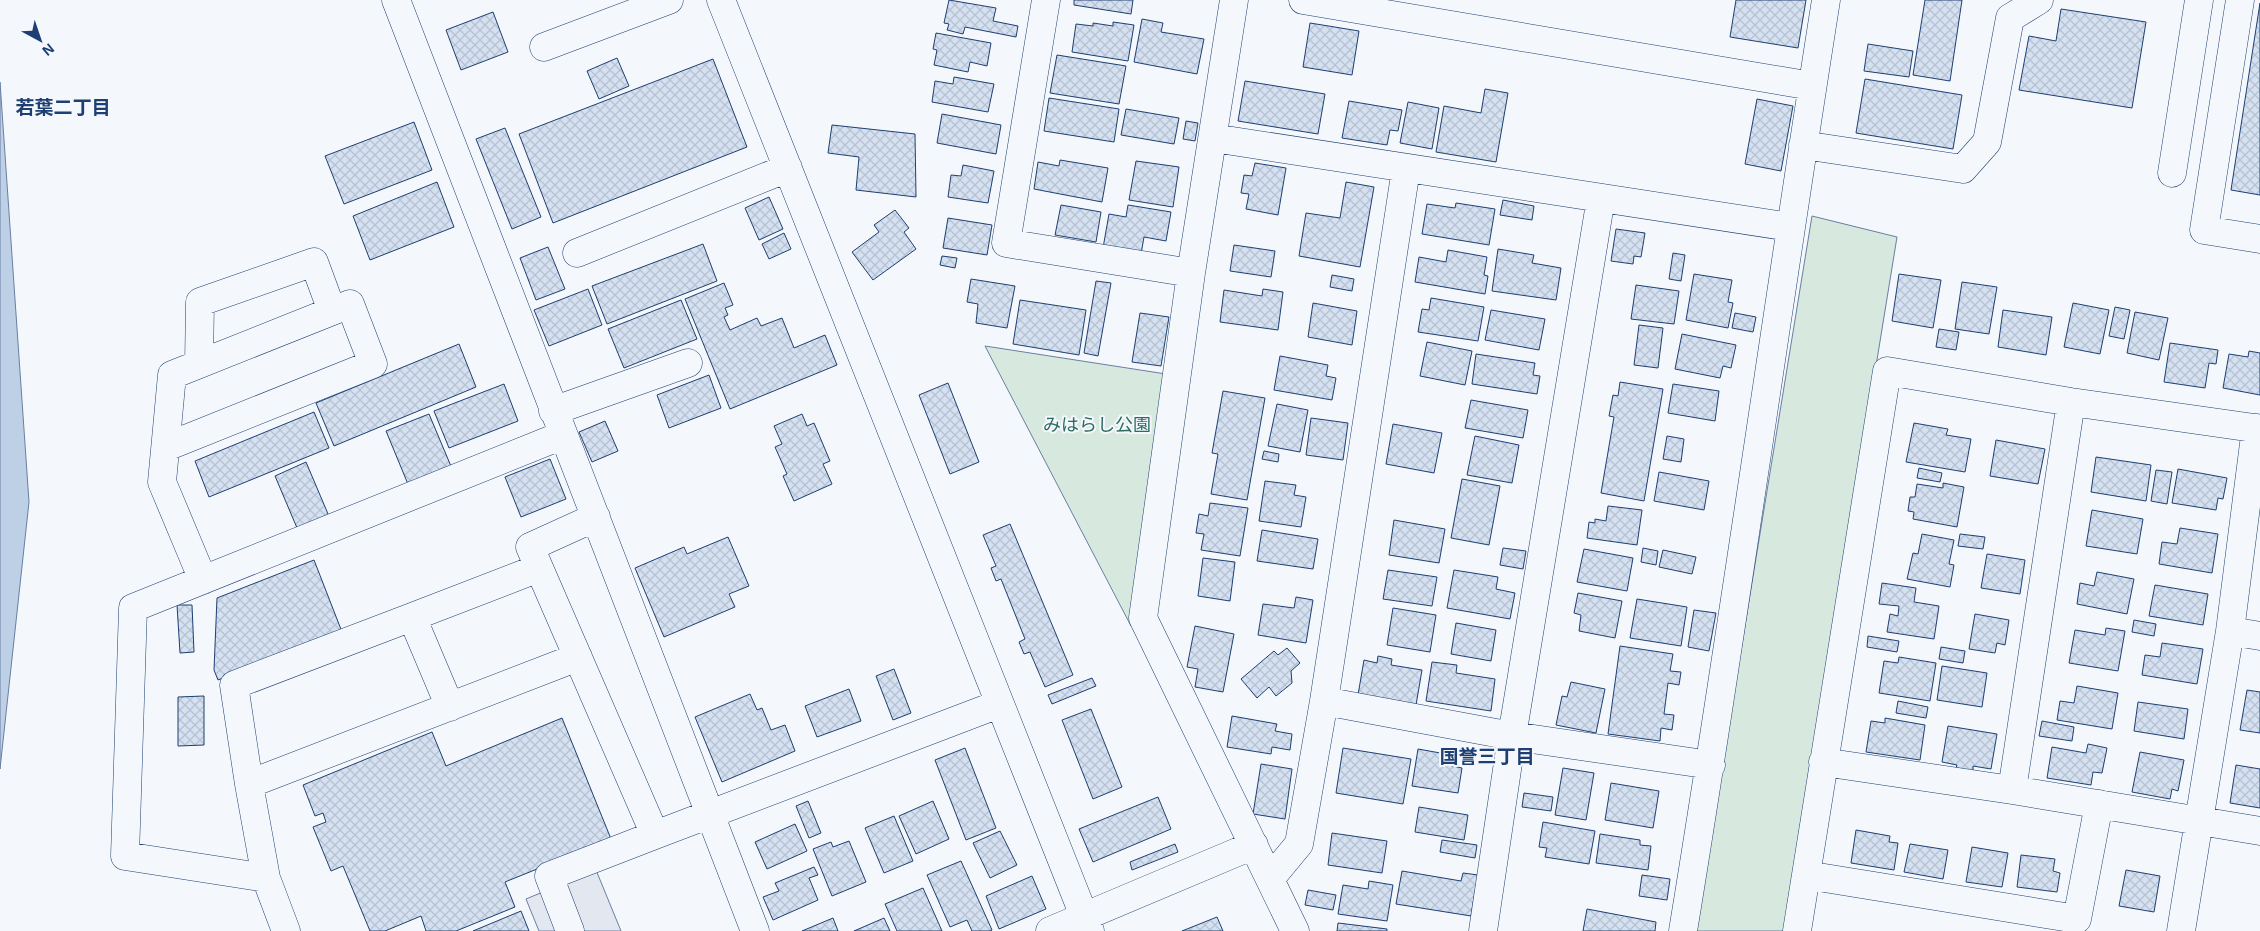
<svg xmlns="http://www.w3.org/2000/svg" width="2260" height="931" font-family="Arial,'Noto Sans JP',sans-serif">
	<style>
		.park { fill: #d7e8df; stroke: #687fa3 }
		.parking { fill: #e3e8f0; stroke: #687fa3 }
		.water { fill: #bed0e5; stroke: #687fa3 }
		.building { fill: url(#building-cross-hatch); stroke: #1d3f73 }
		.lines { fill: none; stroke-linecap: round; stroke-linejoin: round }
		.minor-casing { stroke: #1d3f73; stroke-width: 29 }
		.minor { stroke: #f4f7fb; stroke-width: 28 }
		.labels { text-anchor: middle; dominant-baseline: central; stroke-width: 4; stroke-linejoin: round; paint-order: stroke }
		.park-label { font-size: 18px; fill: #2c6c60; stroke: #f4f7fb }
		.neighbourhood-label { font-size: 19px; font-weight: bold; fill: #1d3f73; stroke: #f4f7fb }
	</style>
	<defs>
		<pattern id="building-cross-hatch" width="8" height="8" patternUnits="userSpaceOnUse" patternTransform="scale(1.25)"><rect width="8" height="8" fill="#d5e0f0"/><path d="M0 0l8 8M0 8l8-8" fill="none" stroke="#b6c1d1"/></pattern>
	</defs>
	<rect width="100%" height="100%" fill="#f4f7fb"/>
	<path class="park" d="M1812,216L1897,237L1784,931H1695Z
		M985,346L1166,374L1131,626Z"/>
	<path class="parking" d="M596,870L621,931H539L526,899Z"/>
	<path class="water" d="M0,82L29,502L0,769Z"/>
	<path class="building" d="M949,0L996,8L993,21L1018,26L1016,37L965,27L963,34L947,30L949,24L944,23Z
		M1074,0H1133L1131,14L1074,5Z
		M1736,0H1806L1798,48L1730,37Z
		M1925,0H1962L1950,81L1913,75Z
		M2260,3V195L2231,190Z
		M2061,9L2146,22L2132,108L2019,90L2029,36L2056,41Z
		M493,12L508,52L461,70L446,30Z
		M1142,19L1163,23L1161,32L1204,39L1197,74L1134,62Z
		M1113,22L1134,25L1128,61L1072,52L1076,24L1093,26V23L1113,26Z
		M1310,23L1359,31L1352,75L1303,67Z
		M936,33L991,43L987,66L970,62L968,72L934,65L937,50L933,49Z
		M1868,44L1913,51L1909,77L1864,71Z
		M1057,55L1126,66L1119,104L1050,93Z
		M617,58L629,86L599,99L587,71Z
		M713,59L747,147L553,223L519,134Z
		M954,77L994,84L988,112L932,102L935,81L953,84Z
		M1865,79L1962,95L1953,149L1856,133Z
		M1245,81L1325,94L1318,134L1238,121Z
		M1485,89L1508,93L1496,162L1436,152L1444,106L1481,113Z
		M1049,98L1119,109L1114,142L1044,131Z
		M1757,99L1793,106L1781,171L1745,164Z
		M1349,101L1402,110L1398,131L1390,130L1387,145L1342,138Z
		M1408,102L1439,108L1432,149L1400,143Z
		M1126,109L1179,118L1174,144L1121,135Z
		M942,114L1001,125L996,154L937,143Z
		M1186,121L1198,123L1195,141L1183,139Z
		M414,122L432,170L344,204L325,156Z
		M832,125L915,134L916,197L856,190L859,157L828,153Z
		M505,128L541,217L512,229L476,139Z
		M1060,160L1108,168L1102,202L1034,189L1038,162L1059,166Z
		M1136,161L1179,167L1173,207L1129,200Z
		M1255,163L1286,168L1278,215L1246,209L1249,194L1241,193L1244,175L1252,176Z
		M963,165L994,171L988,203L948,197L951,175L961,176Z
		M437,182L454,227L370,260L353,216Z
		M1346,182L1374,187L1360,267L1299,256L1306,213L1340,218Z
		M769,197L783,229L759,240L745,208Z
		M1503,200L1534,206L1532,220L1500,215Z
		M1456,203L1495,209L1489,245L1422,234L1427,204L1455,208Z
		M1061,205L1101,212L1096,242L1055,235Z
		M1128,205L1171,212L1166,241L1144,237L1141,254L1103,248L1109,214L1126,217Z
		M895,210L909,228L904,232L916,249L873,280L852,252L879,232L874,225Z
		M948,218L992,225L987,255L943,248Z
		M1616,229L1645,233L1641,257L1634,256L1633,264L1611,261Z
		M784,233L791,249L769,259L762,244Z
		M703,244L717,281L607,324L592,286Z
		M1234,245L1275,251L1271,277L1230,271Z
		M548,247L565,289L536,300L520,258Z
		M1498,249L1534,255L1532,263L1561,268L1556,300L1492,291Z
		M1448,250L1487,257L1484,275L1488,276L1485,294L1415,282L1419,257L1446,262Z
		M1673,253L1685,255L1681,281L1669,279Z
		M942,256L957,258L955,268L940,265Z
		M1694,274L1732,280L1728,302L1733,303L1728,328L1686,320Z
		M1899,274L1941,280L1933,328L1892,321Z
		M1332,275L1354,279L1352,291L1330,287Z
		M971,279L1015,286L1007,328L976,323L978,304L967,302Z
		M1096,281L1111,283L1098,356L1084,353Z
		M1962,282L1997,287L1989,334L1955,329Z
		M724,283L733,305L725,308L728,315L724,317L730,330L757,318L761,326L782,318L794,348L825,335L837,365L730,409L685,299Z
		M1636,285L1679,291L1674,324L1631,319Z
		M588,289L602,325L549,346L534,310Z
		M1263,289L1283,292L1278,330L1220,322L1224,290L1262,296Z
		M1431,298L1484,307L1478,341L1418,332L1422,309L1429,310Z
		M681,300L697,339L624,368L608,329Z
		M1020,300L1086,310L1079,355L1013,344Z
		M1313,303L1357,311L1352,345L1308,337Z
		M2073,303L2109,310L2100,354L2064,347Z
		M2115,307L2130,310L2124,339L2109,336Z
		M1491,310L1545,319L1539,350L1485,340Z
		M2003,310L2052,317L2046,355L1998,347Z
		M2135,312L2168,318L2159,360L2127,353Z
		M1140,313L1169,317L1161,366L1132,362Z
		M1735,313L1756,317L1753,332L1732,328Z
		M1639,325L1663,328L1658,368L1634,365Z
		M1939,329L1959,332L1956,350L1936,347Z
		M1682,334L1736,345L1731,368L1723,366L1720,378L1675,369Z
		M1427,342L1472,351L1465,385L1420,376Z
		M2170,343L2218,350L2216,364L2209,363L2205,388L2164,382Z
		M459,344L476,387L334,446L316,403Z
		M2249,351L2260,353V395L2223,388L2229,354L2248,357Z
		M1476,354L1535,363L1533,375L1540,376L1537,394L1472,384Z
		M1280,356L1328,365L1326,376L1336,378L1332,400L1274,390Z
		M709,375L721,408L669,428L657,395Z
		M1620,382L1663,389L1644,501L1601,493L1614,417L1609,416L1613,395L1618,396Z
		M948,383L979,462L950,474L919,395Z
		M504,384L518,421L449,448L434,411Z
		M1673,384L1719,391L1715,421L1668,413Z
		M1223,391L1265,398L1247,500L1211,494L1218,454L1212,453Z
		M1471,400L1528,410L1523,438L1465,428Z
		M1277,404L1308,410L1300,452L1268,446Z
		M314,412L329,448L209,497L195,461Z
		M429,414L453,471L410,489L386,431Z
		M802,414L807,426L814,423L830,461L823,464L832,484L794,501L783,476L787,474L775,447L782,444L774,426Z
		M1311,418L1348,423L1343,460L1306,455Z
		M605,421L618,451L592,462L579,432Z
		M1914,423L1948,429L1946,435L1971,439L1965,472L1906,462Z
		M1393,424L1442,433L1434,473L1386,464Z
		M1475,436L1519,445L1512,483L1467,475Z
		M1667,436L1684,439L1681,462L1663,459Z
		M1996,440L2045,449L2038,484L1990,476Z
		M1264,451L1279,454L1278,462L1262,459Z
		M2096,457L2151,465L2146,501L2091,492Z
		M550,459L566,499L521,517L505,477Z
		M306,462L331,521L300,535L275,476Z
		M1919,468L1942,473L1940,482L1917,478Z
		M2178,469L2227,478L2223,499L2218,498L2216,510L2172,503Z
		M2156,470L2172,472L2167,504L2151,501Z
		M1659,472L1709,481L1704,510L1654,501Z
		M1462,479L1500,486L1489,545L1451,538Z
		M1265,481L1296,485L1294,495L1306,497L1301,527L1259,521Z
		M1943,483L1964,487L1957,527L1913,519L1914,512L1908,511L1910,497H1915L1917,484L1943,488Z
		M1210,503L1248,508L1240,556L1201,550L1204,534L1196,533L1199,514L1208,516Z
		M1608,506L1642,510L1637,545L1587,538L1589,522L1595,523V519L1606,521Z
		M2092,510L2143,519L2137,554L2086,546Z
		M1394,520L1445,529L1439,563L1389,555Z
		M1010,524L1073,675L1045,687L1030,652L1024,654L1019,642L1025,639L1001,579L996,581L991,568L996,566L983,535Z
		M2180,528L2218,534L2212,573L2159,564L2162,542L2177,544Z
		M1262,530L1318,539L1313,569L1257,561Z
		M1922,534L1954,540L1949,564L1954,565L1950,587L1907,579L1913,553L1918,554Z
		M1960,534L1985,537L1983,549L1958,546Z
		M728,537L749,586L729,594L735,607L664,637L635,568L684,547L687,554Z
		M1503,548L1526,551L1523,569L1500,565Z
		M1643,548L1658,551L1656,565L1641,562Z
		M1584,549L1633,558L1627,591L1577,582Z
		M1663,550L1696,557L1692,574L1659,567Z
		M1987,554L2025,560L2020,594L1981,588Z
		M1203,558L1235,562L1230,601L1198,596Z
		M314,560L342,632L218,680L214,670L217,598Z
		M1388,570L1437,577L1432,606L1383,599Z
		M1454,570L1498,577L1496,589L1515,593L1510,619L1447,608Z
		M2097,572L2134,579L2127,614L2077,604L2080,583L2094,586Z
		M1882,583L1916,588L1914,602L1939,606L1934,639L1887,632L1890,614L1898,616L1899,606L1879,604Z
		M2155,585L2208,594L2203,625L2149,616Z
		M1578,593L1622,601L1615,638L1579,631L1581,615L1574,613Z
		M1296,597L1313,600L1306,643L1258,635L1263,604L1294,608Z
		M1637,599L1687,607L1681,646L1630,638Z
		M177,605H192L194,652L180,653Z
		M1393,608L1436,615L1430,652L1387,645Z
		M1694,610L1716,613L1709,651L1688,647Z
		M1975,614L2009,620L2005,645L1997,643L1995,653L1969,649Z
		M2134,620L2156,624L2154,636L2132,632Z
		M1456,623L1496,630L1491,661L1451,654Z
		M1195,626L1234,634L1223,692L1195,687L1198,669L1187,667Z
		M2106,628L2125,631L2118,671L2069,663L2075,630L2105,635Z
		M1868,636L1899,641L1897,652L1867,647Z
		M2162,643L2203,649L2197,684L2142,675L2145,655L2160,657Z
		M1620,646L1673,654L1670,671L1681,672L1679,685L1668,683L1664,714L1674,715L1672,730L1661,728L1660,741L1608,734Z
		M1941,647L1965,651L1963,663L1939,659Z
		M1287,648L1300,663L1291,671L1292,683L1276,696L1269,687L1257,698L1241,679L1274,651L1278,655Z
		M1378,656L1392,659L1391,665L1422,670L1416,705L1358,695L1364,660L1377,663Z
		M1899,657L1936,663L1930,701L1879,693L1884,661L1898,663Z
		M1432,662L1457,665L1456,673L1495,679L1491,711L1426,701Z
		M1942,666L1987,673L1982,707L1937,700Z
		M894,669L911,713L893,720L876,676Z
		M1092,678L1096,686L1052,704L1048,695Z
		M1571,682L1605,689L1596,733L1556,725L1562,696L1567,697Z
		M2077,686L2118,693L2112,729L2057,720L2060,701L2074,703Z
		M849,689L861,721L817,737L805,706Z
		M2247,690L2260,692V733L2240,730Z
		M750,694L757,710L762,708L771,730L785,725L795,751L722,782L695,717Z
		M204,696V745L178,746V697Z
		M1898,701L1928,707L1926,718L1896,713Z
		M2138,702L2188,709L2184,739L2134,731Z
		M1091,709L1122,787L1093,799L1062,720Z
		M1232,716L1277,724L1275,731L1292,734L1290,750L1272,747L1271,754L1227,747Z
		M562,718L611,839L505,882L515,907L456,931H426L421,916L385,931H370L343,866L331,871L313,827L326,822L323,813L315,816L303,785L432,732L446,766Z
		M1885,718L1925,725L1920,760L1866,752L1871,721L1885,723Z
		M2042,721L2074,727L2072,741L2039,736Z
		M1948,726L1997,734L1991,769L1973,766V771L1956,768L1957,765L1942,762Z
		M2088,744L2107,748L2102,773L2093,772L2091,785L2047,778L2052,747L2086,753Z
		M965,748L996,828L966,840L935,760Z
		M1343,748L1411,759L1403,804L1336,793Z
		M1418,749L1446,754L1444,764L1462,768L1458,793L1412,786Z
		M2140,752L2184,760L2178,791L2172,789L2170,799L2132,792Z
		M1261,764L1292,769L1285,819L1253,814Z
		M2236,765L2260,769V808L2230,803Z
		M1563,768L1594,773L1586,820L1555,815Z
		M1611,783L1659,791L1653,828L1605,820Z
		M1524,793L1553,797L1551,811L1522,807Z
		M1158,797L1171,829L1093,862L1079,829Z
		M808,801L821,833L809,838L796,806Z
		M933,801L949,839L916,854L899,816Z
		M1419,807L1468,815L1464,840L1415,832Z
		M894,816L913,861L884,873L865,828Z
		M1543,822L1595,831L1589,864L1545,857L1547,848L1539,847Z
		M795,824L807,851L767,869L755,842Z
		M1856,830L1890,836L1889,842L1898,843L1894,870L1851,863Z
		M1000,831L1017,865L990,878L973,843Z
		M1332,833L1387,841L1382,873L1328,865Z
		M1600,834L1640,840V845L1651,846L1648,870L1596,863Z
		M1442,840L1477,845L1475,858L1440,852Z
		M849,841L866,882L832,896L813,849L831,842L833,847Z
		M1175,844L1178,852L1132,870L1130,862Z
		M1910,844L1948,850L1943,879L1904,872Z
		M1972,847L2008,853L2002,887L1966,882Z
		M2021,855L2055,859L2053,871L2060,873L2057,892L2017,887Z
		M961,861L992,930L990,931H972L967,920L950,927L927,875Z
		M814,867L818,875L809,878L818,900L773,920L763,897L779,891L775,883Z
		M2126,870L2160,876L2154,912L2119,906Z
		M1402,871L1461,881L1463,873L1478,875L1471,916L1396,904Z
		M1642,875L1670,879L1667,900L1639,896Z
		M1032,876L1046,909L999,929L986,896Z
		M1369,881L1393,885L1387,921L1338,914L1343,885L1368,889Z
		M923,888L942,931H897L885,904Z
		M1308,890L1336,895L1333,910L1305,905Z
		M1587,909L1656,922L1655,931H1583Z
		M521,911L529,931H473Z
		M1217,917L1223,931H1182Z
		M833,918L838,931H802Z
		M884,918L890,931H854Z
		M1338,923L1387,929V931H1337Z"/>
	<g class="lines">
		<g class="minor-casing">
			<path id="minor" d="M396,0L755,931
				M721,0L1090,931
				M1046,0L1006,243L1191,273
				M1234,0L1191,273L1143,618L1295,931
				M1303,0L1812,86
				M2240,0L2204,230L2260,239
				M544,47L669,0
				M1213,138L1790,227
				M1803,145L1963,169L1987,142L2010,18L2039,0
				M2172,173L2199,0
				M577,253L788,168
				M199,363L200,302L314,262L332,311
				M553,411L688,363
				M166,447L373,364L350,304L172,375L162,482L203,580
				M596,517L530,547L655,835L999,704
				M412,617L539,568
				M2230,631L2260,636
				M1324,701L1512,736L1711,765
				M1823,762L2012,790L2260,831
				M249,784L234,685L412,617L450,707
				M2012,790L2071,402
				M1806,875L2077,919L2099,804
				M266,878L125,856L133,608L563,435
				M1270,879L1299,844L1324,701L1406,169
				M286,931L266,878L249,784L578,657
				M570,931L549,876L655,835
				M1050,931L1254,845
				M1483,931L1512,736L1601,198
				M1683,931C1734,621 1777,310 1826,0
				M1797,931L1887,371L2071,402L2260,429
				M2181,931L2230,631L2256,428"/>
		</g>
		<use href="#minor" class="minor"/>
	</g>
	<g class="labels">
		<g class="park-label">
			<text x="1097" y="425">みはらし公園</text>
		</g>
		<g class="neighbourhood-label">
			<text x="63" y="107">若葉二丁目</text>
			<text x="1487" y="756">国誉三丁目</text>
		</g>
	</g>
	<g transform="translate(40 40) rotate(140)" stroke="#f4f7fb" stroke-width="4" paint-order="stroke">
	<path d="M0-4L9 19L0 12L-9 19Z" fill="#1d3f73"/>
	<text y="-8" font-size="14" font-weight="bold" text-anchor="middle" fill="#1d3f73">N</text>
	</g>
</svg>
